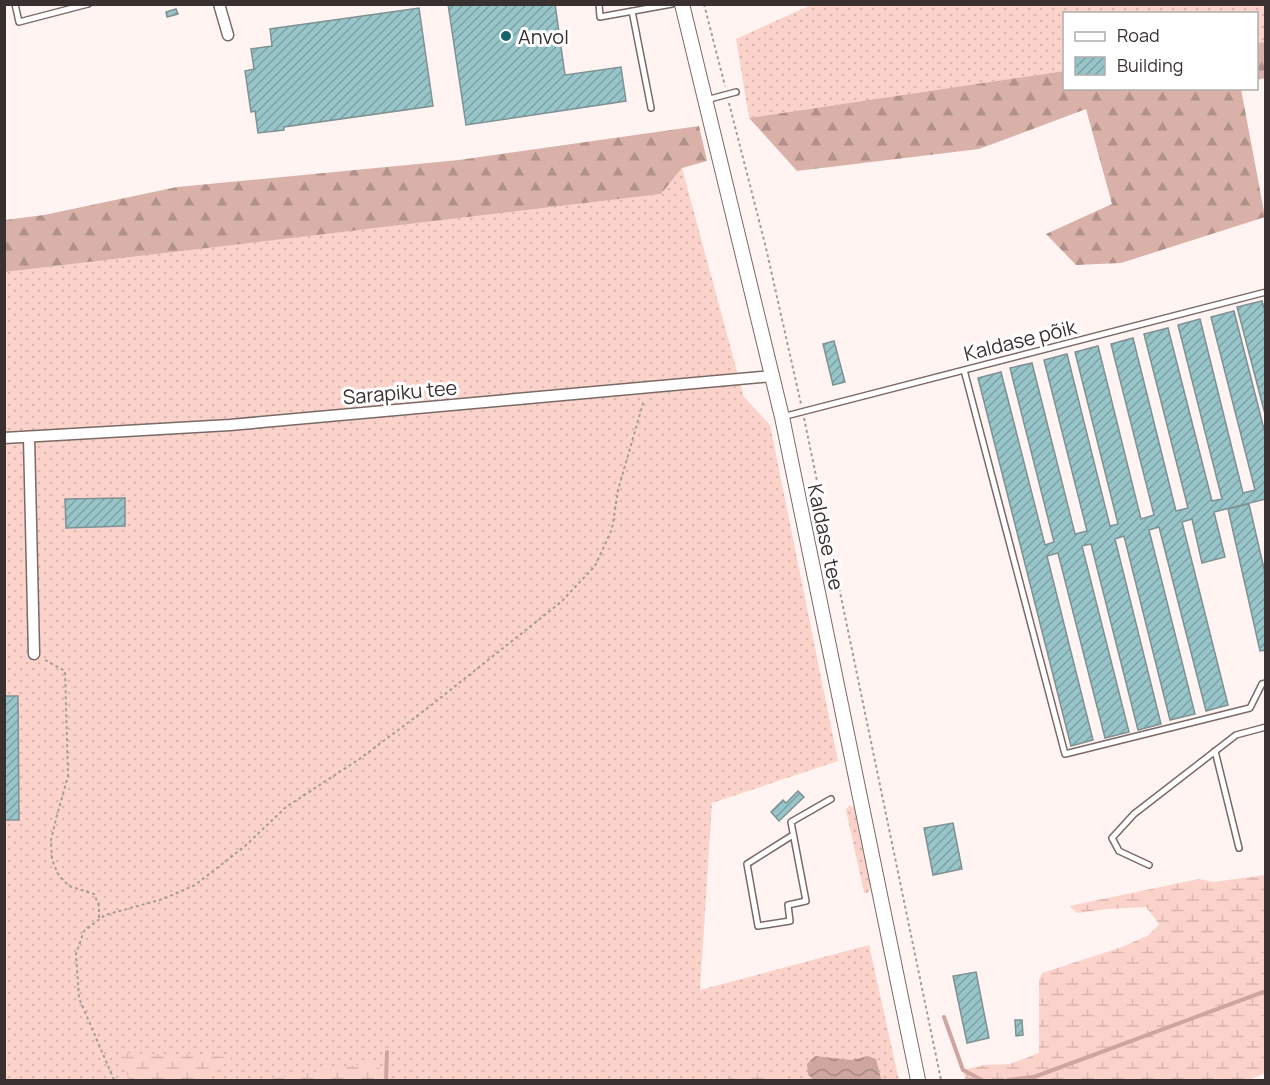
<svg xmlns="http://www.w3.org/2000/svg" width="1270" height="1085" font-family="Manrope,sans-serif">
	<style>
		.grass { fill: url(#grass-dots) }
		.forest { fill: url(#forest-firs) }
		.wetland { fill: url(#wetland-marsh) }
		.water { fill: url(#water-waves) }
		.lines { fill: none; stroke-linecap: round; stroke-linejoin: round }
		.stream { stroke: #cea69f; stroke-width: 4 }
		.building { fill: url(#building-hatch); stroke: #809193; stroke-width: 1.5 }
		.service-casing { stroke: #796a67; stroke-width: 8 }
		.minor-casing { stroke: #796a67; stroke-width: 13 }
		.tertiary-casing { stroke: #796a67; stroke-width: 16 }
		.path { stroke: #a59c9a; stroke-width: 2; stroke-dasharray: 3 3; stroke-linecap: butt }
		.service { stroke: #fff; stroke-width: 5 }
		.minor { stroke: #fff; stroke-width: 10 }
		.tertiary { stroke: #fff; stroke-width: 14 }
		.poi-dot { fill: #16656a; stroke: #fff; stroke-width: 2 }
		.labels { text-anchor: middle; dominant-baseline: central; stroke-width: 6; stroke-linejoin: round; paint-order: stroke }
		.poi-label { font-size: 20px; fill: #383130; stroke: #fff; text-anchor: start }
		.street-label { font-size: 20px; fill: #383130; stroke: #fff }
	</style>
	<defs>
		<pattern id="grass-dots" width="8" height="8" patternUnits="userSpaceOnUse" patternTransform="scale(1.5)"><rect width="8" height="8" fill="#fcd3cb"/><path d="M2 2h.1M6 6h.1" fill="none" stroke="#d9b6af" stroke-width="1.8" stroke-linecap="round"/></pattern>
		<pattern id="forest-firs" width="22" height="20" patternUnits="userSpaceOnUse" patternTransform="scale(1.5)"><rect width="22" height="20" fill="#d9b1a9"/><path d="M5 1l3.5 6h-7zM16 11l3.5 6h-7z" fill="#b1918a"/></pattern>
		<pattern id="wetland-marsh" width="20" height="14" patternUnits="userSpaceOnUse" patternTransform="scale(1.5)"><rect width="20" height="14" fill="#fcd3cb"/><path d="M1 5h8M5 5V1M11 12h8M15 12V8" fill="none" stroke="#d9b6af"/></pattern>
		<pattern id="water-waves" width="16" height="10" patternUnits="userSpaceOnUse" patternTransform="scale(1.5)"><rect width="16" height="10" fill="#cea69f"/><path d="M0 5q4-4 8 0t8 0" fill="none" stroke="#a88882"/></pattern>
		<pattern id="building-hatch" width="6" height="6" patternUnits="userSpaceOnUse" patternTransform="scale(1.5)"><rect width="6" height="6" fill="#97c5c9"/><path d="M-1 1l2-2M0 6l6-6M5 7l2-2" fill="none" stroke="#7ca1a4"/></pattern>
	</defs>
	<rect width="100%" height="100%" fill="#fff4f2"/>
	<path class="grass" d="M811,5H1265V42L1257,43L1256,14H1064V71L749,118L736,39Z
		M682,168L744,397L770,425L838,761L712,803L700,990L869,945L899,1080H5L4,272L661,194Z
		M849,805L855,808L857,813L871,887L868,893H864L863,888L846,810Z"/>
	<path class="forest" d="M1265,42V78L1257,80V43Z
		M1064,71V88L1241,89L1265,217L1121,263L1076,265L1046,234L1112,204L1086,109L979,149L797,171L749,118Z
		M699,126L707,161L682,168L661,194L5,272V220L44,215L177,187L459,160Z"/>
	<path class="wetland" d="M1265,875V1073L1249,1080H965L963,1070L984,1065L1010,1064L1039,1053V980L1042,973L1122,947L1149,935L1159,924L1146,907L1108,909L1077,913L1069,906L1199,879L1213,882Z
		M123,1053L230,1056L231,1060L210,1073L207,1080H130L118,1055Z
		M369,1063L382,1070L389,1080H266Z
		M772,1072L783,1080H723L735,1077Z"/>
	<path class="water" d="M815,1056L852,1060L868,1056L876,1059L881,1079L813,1080L808,1074L807,1064Z"/>
	<g class="lines">
		<path class="stream" d="M944,1017L963,1070L982,1080
			M386,1080L387,1052
			M1008,1080L1034,1077L1266,991"/>
	</g>
	<path class="building" d="M448,4H555L565,75L621,67L626,101L466,125Z
		M419,8L433,106L284,127V130L258,133L255,111L251,112L245,71L254,69L251,49L272,46L270,29Z
		M176,9L178,14L167,17L166,12Z
		M1262,301L1266,314V418L1237,307Z
		M1234,311L1266,437V499L1214,512L1225,557L1202,563L1192,519L1182,522L1228,705L1206,711L1159,527L1149,530L1195,714L1170,720L1124,536L1115,539L1161,724L1138,730L1091,544L1082,546L1129,732L1105,738L1058,553L1047,556L1093,740L1071,746L978,378L1001,372L1045,545L1054,542L1010,368L1032,363L1075,534L1087,531L1044,360L1067,354L1110,526L1118,524L1075,352L1098,346L1141,519L1154,515L1111,344L1133,338L1176,511L1188,508L1144,334L1168,328L1212,501L1222,499L1178,325L1200,319L1243,493L1255,490L1211,317Z
		M834,341L845,382L833,385L823,344Z
		M125,498V526L66,528L65,499Z
		M1249,504L1266,577V650L1260,651L1228,509Z
		M4,696H18L19,820H4Z
		M798,791L804,797L779,821L771,812L783,800L786,803Z
		M953,823L962,869L933,875L924,828Z
		M976,972L989,1038L967,1043L953,976Z
		M1015,1020H1022L1023,1035L1016,1036Z"/>
	<g class="lines">
		<g class="service-casing">
			<path id="service" d="M15,4L19,22L88,4
				M599,4L600,17L672,4
				M632,11L651,108
				M706,100L736,92
				M964,370L1065,754L1250,708L1262,684L1266,683
				M782,417L1266,292
				M1215,751L1239,848
				M793,835L747,864L758,926L790,921L788,905L806,901L791,822L831,799
				M1149,865L1119,851L1112,838L1134,814L1236,735L1266,727"/>
		</g>
		<g class="minor-casing">
			<path id="minor" d="M219,4L228,35
				M29,437L34,654
				M4,438L230,425L772,376"/>
		</g>
		<g class="tertiary-casing">
			<path id="tertiary" d="M682,4L782,417L918,1080"/>
		</g>
		<path class="path" d="M704,4L725,86
			M729,103L766,248L801,404
			M804,418L941,1080
			M45,660L65,671L68,776L56,819L51,840L52,860L59,876L69,886L94,894L99,906V920
			M114,1080L79,998L76,954L84,931L105,915L163,899L195,885L244,847L286,807L358,760L429,707L561,602L595,566L612,529L618,490L644,400"/>
		<use href="#service" class="service"/>
		<use href="#minor" class="minor"/>
		<use href="#tertiary" class="tertiary"/>
	</g>
	<circle class="poi-dot" cx="506" cy="36" r="6"/>
	<g class="labels">
		<g class="poi-label">
			<text x="518" y="36">Anvol</text>
		</g>
		<g class="street-label">
			<text transform="translate(1020 340) rotate(-14)">Kaldase põik</text>
			<text transform="translate(400 392) rotate(-5)">Sarapiku tee</text>
			<text transform="translate(826 537) rotate(78)">Kaldase tee</text>
		</g>
	</g>
	<rect width="1270" height="1085" fill="none" stroke="#383130" stroke-width="12"/>
	<rect x="1063" y="12" width="195" height="78" fill="#ffffff" stroke="#afadac" stroke-width="1.5"/>
	<rect x="1075" y="32" width="30" height="9" fill="#ffffff" stroke="#afadac" stroke-width="1.5"/>
	<text x="1117" y="42" font-size="18" fill="#383130">Road</text>
	<rect x="1075" y="57" width="30" height="18" fill="url(#building-hatch)" stroke="#afadac" stroke-width="1.5"/>
	<text x="1117" y="72" font-size="18" fill="#383130">Building</text>
</svg>
